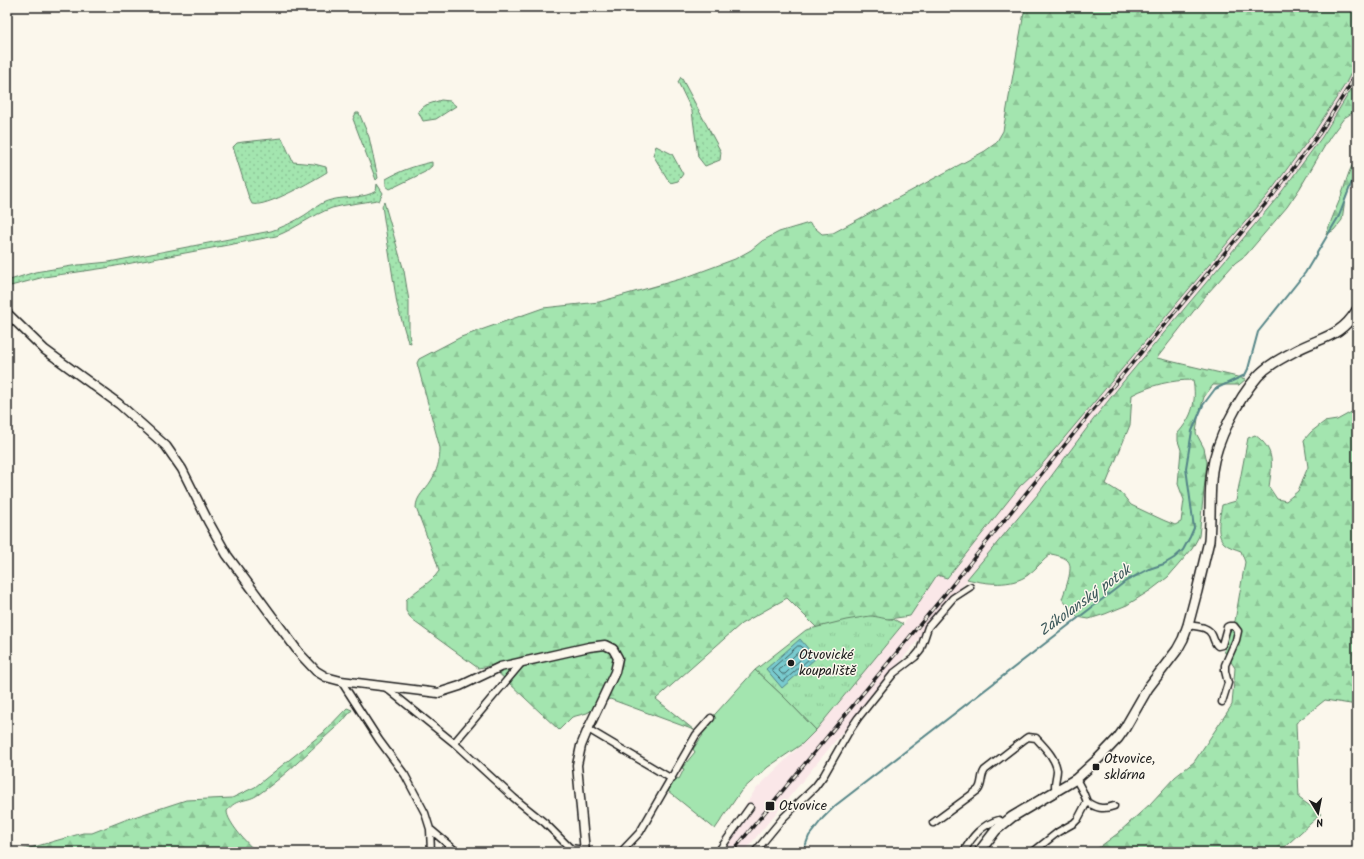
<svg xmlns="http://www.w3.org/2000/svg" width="1364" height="859" font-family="Kalam,sans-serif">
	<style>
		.built { fill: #fae7e8 }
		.grass { fill: url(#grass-dots); stroke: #608066 }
		.forest { fill: url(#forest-firs); stroke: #608066; fill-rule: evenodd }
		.park { fill: url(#park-tufts); stroke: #608066 }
		.pitch { fill: #a3e5af; stroke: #608066 }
		.water { fill: url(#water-ripples); stroke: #548587 }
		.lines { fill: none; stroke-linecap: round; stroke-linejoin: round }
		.shore { stroke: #416264; stroke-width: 1 }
		.stream { stroke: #548587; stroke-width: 2 }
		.minor-casing { stroke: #1c1c1c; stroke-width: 9 }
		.tertiary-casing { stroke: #1c1c1c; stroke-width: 11 }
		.secondary-casing { stroke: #1c1c1c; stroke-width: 12 }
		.minor { stroke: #fbf7ec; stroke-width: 6 }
		.tertiary { stroke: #fbf7ec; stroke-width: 8 }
		.secondary { stroke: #fbf7ec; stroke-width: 9 }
		.rail-casing { stroke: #1c1c1c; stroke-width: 3.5 }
		.rail { stroke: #fbf7ec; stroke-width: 2; stroke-dasharray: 6; stroke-linecap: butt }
		.poi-dot { fill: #1c1c1c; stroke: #fbf7ec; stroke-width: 1.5 }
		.labels { text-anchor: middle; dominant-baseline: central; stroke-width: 3; stroke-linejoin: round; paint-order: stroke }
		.poi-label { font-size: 14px; fill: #1c1c1c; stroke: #fbf7ec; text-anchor: start }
		.water-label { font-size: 15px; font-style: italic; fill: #3d595b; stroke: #fbf7ec }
	</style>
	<defs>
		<pattern id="grass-dots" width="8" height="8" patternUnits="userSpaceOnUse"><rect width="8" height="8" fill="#a3e5af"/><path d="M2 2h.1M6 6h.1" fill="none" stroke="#8cc496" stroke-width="1.8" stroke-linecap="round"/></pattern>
		<pattern id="forest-firs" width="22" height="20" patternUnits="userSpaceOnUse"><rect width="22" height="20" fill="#a3e5af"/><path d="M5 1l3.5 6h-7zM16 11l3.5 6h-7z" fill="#8cc496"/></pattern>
		<pattern id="park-tufts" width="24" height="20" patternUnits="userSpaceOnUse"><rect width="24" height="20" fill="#a3e5af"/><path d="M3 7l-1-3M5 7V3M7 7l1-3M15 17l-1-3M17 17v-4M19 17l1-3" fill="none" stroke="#8cc496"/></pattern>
		<pattern id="water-ripples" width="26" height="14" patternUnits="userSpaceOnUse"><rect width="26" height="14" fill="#79cbcf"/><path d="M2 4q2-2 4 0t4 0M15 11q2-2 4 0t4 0" fill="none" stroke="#68aeb1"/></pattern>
	</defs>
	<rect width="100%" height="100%" fill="#fbf7ec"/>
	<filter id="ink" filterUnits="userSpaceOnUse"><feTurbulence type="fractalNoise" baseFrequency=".025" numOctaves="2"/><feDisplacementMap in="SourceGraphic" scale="8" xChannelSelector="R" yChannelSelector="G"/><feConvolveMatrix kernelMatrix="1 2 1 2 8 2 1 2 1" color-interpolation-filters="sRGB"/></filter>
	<g filter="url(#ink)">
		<path class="built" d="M1357,61V80L1354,87L1322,137L1303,163L1277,198L1123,382L1093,420L1038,494L744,852H715L755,790L816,730L910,616L938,575L948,578L1020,486L1039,468L1270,192L1315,131L1346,83Z"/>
		<path class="grass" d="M681,77L721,152L720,160L705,166L698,157L692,111L678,82Z
			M441,100L450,101L456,106L436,119L423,121L418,111L426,105Z
			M356,113H359L369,137L378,178L376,180L353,119Z
			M282,138L293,162L314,164L326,167L327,172C314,180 266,208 252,204L249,198L233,147L237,143L243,142Z
			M656,146L672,154L683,174L678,181L670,183L653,155Z
			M432,162V166L425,172L390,189L386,186V179C402,170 414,166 432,162Z
			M377,184L383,193L379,201L377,200C362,203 346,204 332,208C312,215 295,229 276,236L105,268L44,277L7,287V281L35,272L78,265L109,262L271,231C283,227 294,222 305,215C314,209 321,202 331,200C346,196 364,199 376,191Z
			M384,202L404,271L409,301V335L411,343L408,342L397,304L382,206Z"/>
		<path class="forest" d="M1025,7H1357V61L1346,83L1315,131L1270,192L1039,468L1020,486L947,578L937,575L910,616L818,629L787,598L741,624L656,699L694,730L610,699L587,713L572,717L559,730L491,666L478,668L412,620L406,611V600C417,589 431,583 439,571L437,563L416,508C416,496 425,491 431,481C437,471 440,460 440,448L417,363L419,359L461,337L543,308L599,302L684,278L735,259L751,250L762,241L779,232L809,223L822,234L833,233L985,151L996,143L1003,131Z
			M1357,80V110L1344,118L1330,137L1300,188L1287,207L1246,255L1235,263L1207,294L1157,358L1246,379L1239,385H1213L1204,397L1198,418L1196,433L1204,448L1207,462L1199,536L1192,549L1168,577L1151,590L1127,605L1105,614L1089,619L1077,617L1062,599C1065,590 1074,568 1068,561C1065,557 1056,555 1051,554C1043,560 1036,569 1028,575C1011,587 986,584 967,579L1038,494L1093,420L1123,382L1277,198L1322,137ZM1193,380C1197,402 1192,417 1178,433V441L1181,450L1178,484L1184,500L1181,522L1175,525L1163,520L1131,505L1122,494L1106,484L1130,425L1132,395C1151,385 1171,380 1193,380Z
			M1357,158V176L1353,179L1345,199L1342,220L1334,230L1326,235C1330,223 1335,211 1340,199C1346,185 1347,171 1357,158Z
			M1357,409V650L1353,654L1357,657V705L1325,700L1296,723L1299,798L1321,814L1279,852H1093L1117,834L1150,804L1175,777L1194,762L1232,705L1235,668L1224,651L1229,633L1235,621L1245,562L1241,551C1236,549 1228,547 1224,543C1215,534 1220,516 1222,505L1236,501L1248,438L1255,435C1276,450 1272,465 1269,487L1277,499L1286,501L1298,491L1308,467L1304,440L1311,432L1324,422L1337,420Z
			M347,708L352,710L342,722C315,745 288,774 259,794C247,803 237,797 227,811C227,822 248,845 257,852H16L83,833H92L125,820L186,800L232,798L255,787L323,733Z"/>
		<path class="park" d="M870,616C877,616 887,620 893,619L903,624L816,730L784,697L755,670L806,630L846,620Z"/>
		<path class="pitch" d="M755,670L784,697L816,730L802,744L768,767L741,791L715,829L668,791L677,778L679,779L684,769L682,768L695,752L693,749L703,735L700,734L707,723Z"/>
		<path class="water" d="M800,639L816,658L782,688L766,669Z"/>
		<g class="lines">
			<path class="shore" d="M798,646H801L810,656V658L784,681H782L772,671V669Z
				M798,653L802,656V658L785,674H782L779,671L780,669Z"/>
			<path class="stream" d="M803,852L809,836L823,818L836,805L1126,581L1149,569L1164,564L1174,558L1183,550L1190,537L1194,528L1186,468L1192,431L1203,405L1215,389L1245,375L1248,369L1258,332L1305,273L1339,216L1353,179L1357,171"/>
			<g class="minor-casing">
				<path id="minor" d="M1188,625C1197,627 1208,626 1212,635C1214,639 1214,643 1218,646L1222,645L1227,627L1229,626H1234L1238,631L1236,640L1225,665V671L1228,683L1222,702
					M341,681L379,740L405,775L425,813L430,829L431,852
					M385,687L454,743L514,798L545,823L570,848L585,850
					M588,729L672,779
					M454,743L523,661
					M1087,802C1096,808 1103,810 1114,806
					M933,823L978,790C983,784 980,776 985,770L1025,739L1028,737L1036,738C1044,747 1055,757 1057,770C1057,777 1053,784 1056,792
					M430,829L457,852
					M621,852L640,832L696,735L711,718
					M718,852L750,807
					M755,852L783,818L815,787L824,775L848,733L858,718L894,673L915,657L920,651L928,627L953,598L970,587
					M964,852C971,837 983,824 999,820L1004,823
					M1033,852L1058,832L1074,823L1078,819L1087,802L1083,792L1076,779"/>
			</g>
			<g class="tertiary-casing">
				<path id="tertiary" d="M7,313L45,350L119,404L166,446L182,469L208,521L227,555L300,654L316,671L326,677L341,681L438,693L460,686L500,667L589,647L605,645L613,649L618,658L615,672L588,729L581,746L577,765L585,852"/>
			</g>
			<g class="secondary-casing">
				<path id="secondary" d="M979,852L996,830L1012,817L1076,779L1098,759L1118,738L1125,728L1148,688L1177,650L1183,639L1188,625L1197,591L1209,541C1211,517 1209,494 1212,471C1216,441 1238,399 1258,376C1268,365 1282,358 1295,351C1321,337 1341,337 1357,310"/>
			</g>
			<use href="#minor" class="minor"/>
			<use href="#tertiary" class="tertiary"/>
			<use href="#secondary" class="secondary"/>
			<g class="rail-casing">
				<path id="rail" d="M732,852L945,594L1088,416L1273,195L1319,134L1350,85L1357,71"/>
			</g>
			<use href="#rail" class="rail"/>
		</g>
	</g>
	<g class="poi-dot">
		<circle cx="791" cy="663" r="4"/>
		<rect x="1092" y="763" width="8" height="8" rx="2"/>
		<rect x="765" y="801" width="10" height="10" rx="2"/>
	</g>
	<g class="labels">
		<g class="poi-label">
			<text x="799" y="655">Otvovické<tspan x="799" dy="16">koupaliště</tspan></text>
			<text x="1104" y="759">Otvovice,<tspan x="1104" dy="16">sklárna</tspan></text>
			<text x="779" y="806">Otvovice</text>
		</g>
		<g class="water-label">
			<text transform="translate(1085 601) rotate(-36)">Zákolanský potok</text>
		</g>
	</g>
	<rect width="1364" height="859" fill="none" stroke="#fbf7ec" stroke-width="24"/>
	<rect x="12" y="12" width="1340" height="835" fill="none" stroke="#1c1c1c" stroke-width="1.5" filter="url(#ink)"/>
	<g transform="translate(1318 813) rotate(170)" stroke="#fbf7ec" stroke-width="3" paint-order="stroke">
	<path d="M0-3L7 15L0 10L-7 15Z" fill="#1c1c1c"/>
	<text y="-6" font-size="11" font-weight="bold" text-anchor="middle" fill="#1c1c1c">N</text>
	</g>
</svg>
